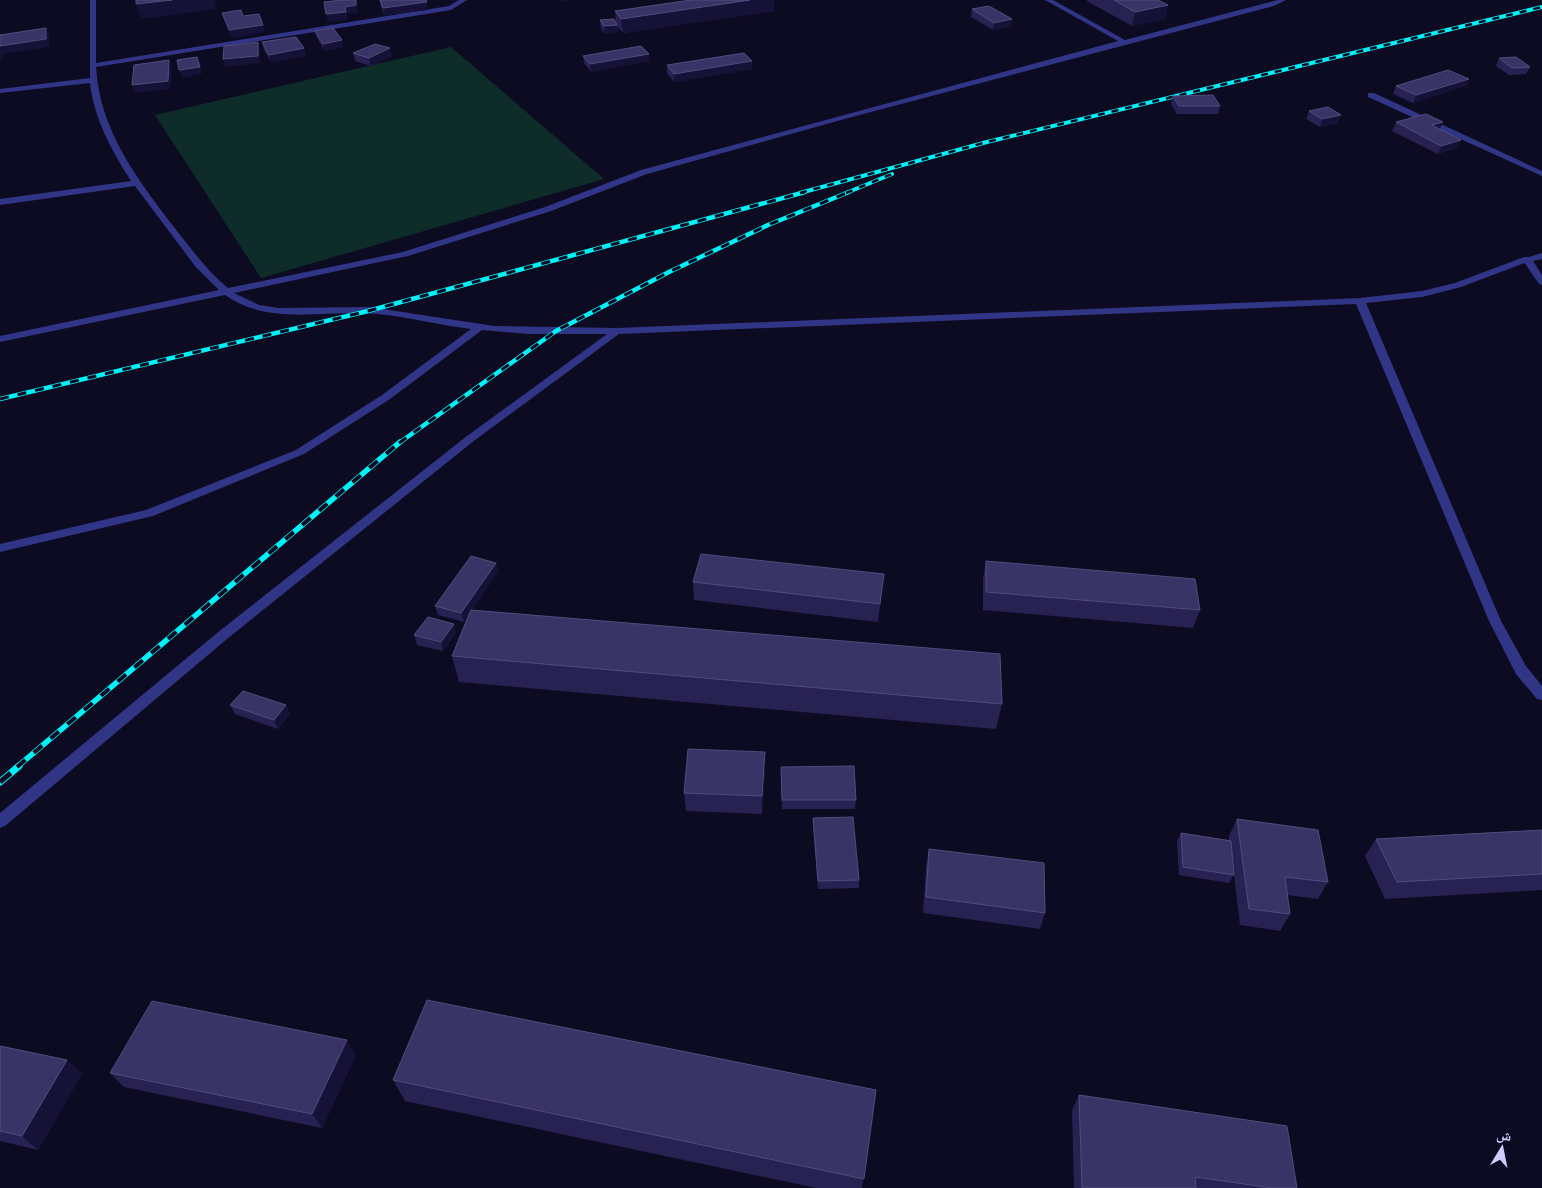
<svg xmlns="http://www.w3.org/2000/svg" width="1542" height="1188" font-family="Cabin,'Noto Naskh Arabic',sans-serif">
	<style>
		.green { fill: #0e2d29 }
		.lines { fill: none; stroke-linecap: round; stroke-linejoin: round }
		.minor { fill: #313586; fill-rule: evenodd }
		.tertiary { fill: #313586; fill-rule: evenodd }
		.rail-far3-casing { stroke: #00f2f7; stroke-width: 4 }
		.rail-far2-casing { stroke: #00f2f7; stroke-width: 4.5 }
		.rail-far1-casing { stroke: #00f2f7; stroke-width: 5.5 }
		.rail-casing { stroke: #00f2f7; stroke-width: 7 }
		.rail-far3 { stroke: #0d0b22; stroke-width: 2.5; stroke-dasharray: 7; stroke-linecap: butt }
		.rail-far2 { stroke: #0d0b22; stroke-width: 3; stroke-dasharray: 9; stroke-linecap: butt }
		.rail-far1 { stroke: #0d0b22; stroke-width: 4; stroke-dasharray: 11; stroke-linecap: butt }
		.rail { stroke: #0d0b22; stroke-width: 5; stroke-dasharray: 14; stroke-linecap: butt }
		.wall { fill: #282252 }
		.shaded-wall { fill: #151137 }
		.building { fill: #393465; stroke: #514c7d }
	</style>
	<rect width="100%" height="100%" fill="#0d0b22"/>
	<path class="green" d="M451,47L604,179L261,278L155,115Z"/>
	<g class="lines">
		<path class="minor" d="M90,0H96V63L449,6L459,0H467L451,10L96,67C100,132 138,180 177,231C193,251 208,272 228,288L403,252L545,207L641,170L1118,41L1045,0H1053L1125,40L1278,0H1286L1274,6L848,118L647,174L551,211L408,256L234,293L259,305L279,308L370,307L494,326L617,328L1360,298L1422,291L1455,283L1524,257H1530V261L1461,287L1422,297L1366,303L1501,621L1526,666L1542,686V700L1537,699L1516,674L1489,621L1356,304L619,334L475,440L227,639L5,826L0,828V813L217,633L467,436L607,334H529L482,330L390,399L304,454L153,516L0,552V544L146,510L296,450L382,395L471,329C439,325 409,317 377,314C326,309 270,327 225,295L0,342V336L219,290L195,266L135,186L0,205V199L131,181C112,151 94,119 90,83L0,93V89L90,78Z
			M1368,93H1374L1542,171V176L1368,97Z"/>
		<path class="tertiary" d="M1542,253V259L1533,261L1542,275V285L1539,284L1522,259Z"/>
		<g class="rail-far3-casing">
			<path id="rail-far3" d="M800,193L987,142L1542,7
				M846,193L892,174"/>
		</g>
		<g class="rail-far2-casing">
			<path id="rail-far2" d="M0,399L368,311L805,192
				M399,443L556,331L669,272L768,225L849,192"/>
		</g>
		<g class="rail-far1-casing">
			<path id="rail-far1" d="M17,767L400,442"/>
		</g>
		<g class="rail-casing">
			<path id="rail" d="M0,782L19,766"/>
		</g>
		<use href="#rail-far3" class="rail-far3"/>
		<use href="#rail-far2" class="rail-far2"/>
		<use href="#rail-far1" class="rail-far1"/>
		<use href="#rail" class="rail"/>
	</g>
	<path class="wall" d="M379,0H397L428,10L384,15Z
		M691,0H774V11L623,33L617,26L618,32L604,34L601,28L600,20L616,23L615,11Z
		M1087,0H1158L1168,5L1165,19L1132,26L1087,1Z
		M972,9L1011,26L993,30L971,17Z
		M315,31L344,47L325,51L317,38Z
		M262,42L304,48L306,56L271,62L264,50Z
		M353,53L392,56L371,66L355,61Z
		M649,54V61L591,72L584,63L583,56Z
		M1499,58L1530,67L1526,74L1509,75L1496,66Z
		M667,65L752,69L674,82L667,73Z
		M1469,79L1466,86L1413,103L1393,94L1396,86Z
		M1173,96L1220,106L1218,114H1177L1171,104Z
		M1309,111L1338,123L1320,127L1306,119Z
		M1396,122H1443L1440,129L1457,148L1438,154L1392,131Z
		M986,561L1200,610L1193,628L983,610V579Z
		M496,563L498,572L472,610L1002,704L996,729L459,682L452,656L468,615L464,622L438,615L435,606Z
		M693,582L882,592L878,622L694,600Z
		M454,624L456,633L443,651L417,645L414,635Z
		M230,705H286L290,714L278,729L235,714Z
		M765,752V770L762,814L686,811L684,793Z
		M781,776L856,800L855,809H782Z
		M813,818L859,880V888L818,889L813,827Z
		M1237,819L1328,882L1318,899L1287,895L1290,914L1280,931L1240,925L1234,874L1229,883L1179,875L1177,841L1181,833L1229,840V836Z
		M1542,830V890L1385,899L1365,856L1376,839Z
		M929,849L1045,913L1040,929L923,913L926,866Z
		M0,1046L67,1060L82,1074L38,1150L0,1141Z
		M356,1055L322,1128L124,1087L110,1073Z
		M393,1080L876,1090L862,1188H816L405,1101Z
		M1079,1095L1297,1188H1074L1072,1110Z"/>
	<path class="shaded-wall" d="M172,0H215L216,9L141,19L136,4Z
		M356,0L358,13L347,14V20L328,22L326,14L345,7Z
		M560,0H571L560,2Z
		M750,0H774V11L623,33L621,19Z
		M427,2L428,10L384,15L383,8Z
		M1168,5L1165,19L1132,26L1135,12Z
		M1012,19L1011,26L993,30L994,23Z
		M263,25L265,32L231,38L229,30Z
		M617,25L618,32L604,34V26Z
		M46,28L49,35L50,47L3,54V55L0,63V46Z
		M342,40L344,47L325,51L323,44Z
		M258,42L260,50V63L225,67L223,59Z
		M304,48L306,56L271,62L269,55Z
		M390,48L392,56L371,66L369,58Z
		M649,54V61L591,72L590,64Z
		M197,57L202,74L182,78L179,70Z
		M169,60L172,68L171,89L135,93L132,85Z
		M752,61V69L674,82V74Z
		M1469,79L1466,86L1413,103L1416,95Z
		M1341,115L1338,123L1320,127L1322,119Z
		M1443,122L1439,130L1432,125Z
		M1461,140L1457,148L1438,154L1441,146Z
		M496,563L498,572L464,622L461,613Z
		M884,574L882,592L878,622L880,604Z
		M454,624L456,633L443,651L441,642Z
		M286,705L290,714L278,729L274,720Z
		M765,752V770L762,814V796Z
		M347,1040L356,1055L322,1128L312,1114Z
		M67,1060L82,1074L38,1150L22,1136Z"/>
	<path class="building" d="M136,0H172L136,4Z
		M342,0H356V5L345,7L346,12L326,14L324,2Z
		M380,0H426L427,2L383,8Z
		M691,0H750L621,19L615,11Z
		M1114,0H1158L1168,5L1135,12Z
		M989,6L1012,19L994,23L972,9Z
		M241,10L243,16L259,14L263,25L229,30L222,13Z
		M614,19L617,25L604,26L600,20Z
		M46,28V39L0,46V35Z
		M333,28L342,40L323,44L315,31Z
		M296,37L304,48L269,55L262,42Z
		M258,42V56L223,59L224,46Z
		M375,44L390,48L369,58L353,53Z
		M641,46L649,54L590,64L583,56Z
		M744,53L752,61L674,74L667,65Z
		M197,57L200,67L179,70L177,60Z
		M1516,57L1530,67L1512,68L1499,58Z
		M169,60L168,81L132,85L134,65Z
		M1448,70L1469,79L1416,95L1396,86Z
		M1213,95L1220,106H1179L1173,96Z
		M1328,107L1341,115L1322,119L1309,111Z
		M1426,114L1443,122L1432,125L1461,140L1441,146L1396,122Z
		M701,554L884,574L880,604L693,582Z
		M471,556L496,563L461,613L435,606Z
		M986,561L1195,579L1200,610L986,592Z
		M471,610L1000,654L1002,704L452,656Z
		M428,617L454,624L441,642L414,635Z
		M243,691L286,705L274,720L230,705Z
		M688,749L765,752L762,796L684,793Z
		M854,766L856,800H782L781,767Z
		M853,817L859,880L818,881L813,818Z
		M1237,819L1318,830L1328,882L1285,877L1290,914L1249,909Z
		M1542,830V874L1397,882L1376,839Z
		M1181,833L1231,841L1234,875L1183,867Z
		M929,849L1044,863L1045,913L926,897Z
		M427,1000L876,1090L864,1179L393,1080Z
		M152,1001L347,1040L312,1114L110,1073Z
		M0,1046L67,1060L22,1136L0,1131Z
		M1079,1095L1287,1126L1297,1188H1272L1195,1177L1196,1188H1082Z"/>
	<g transform="translate(1502 1148) rotate(10)" stroke="#0d0b22" stroke-width="4" paint-order="stroke">
	<path d="M0-4L9 19L0 12L-9 19Z" fill="#ceccff"/>
	<text y="-8" font-size="14" font-weight="bold" text-anchor="middle" fill="#ceccff">ش</text>
	</g>
</svg>
